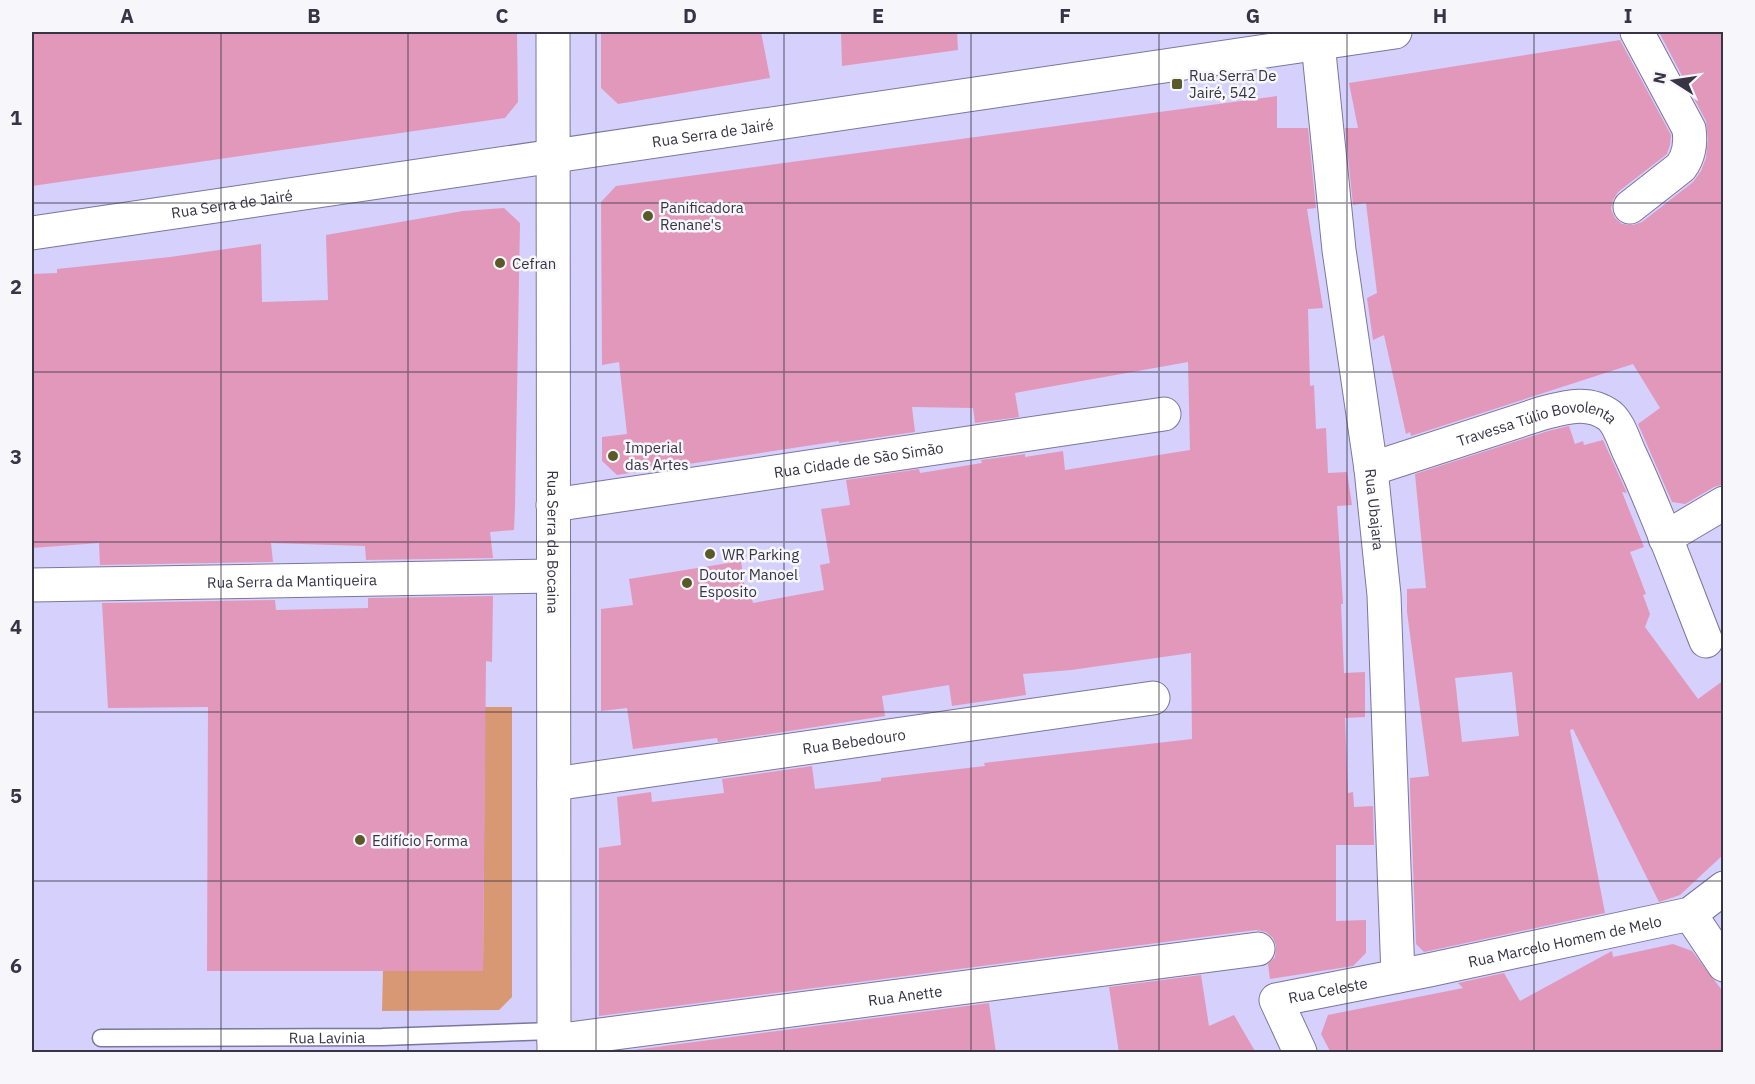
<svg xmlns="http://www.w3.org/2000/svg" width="1755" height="1084" font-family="'IBM Plex Sans',sans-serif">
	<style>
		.green { fill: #d89874 }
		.building { fill: #e298bb; fill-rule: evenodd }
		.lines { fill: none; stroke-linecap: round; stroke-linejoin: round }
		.lane-casing { stroke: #7b769e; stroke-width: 19 }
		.street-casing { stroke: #7b769e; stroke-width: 35 }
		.secondary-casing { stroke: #7b769e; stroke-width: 35 }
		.lane { stroke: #fff; stroke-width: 16 }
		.street { stroke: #fff; stroke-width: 33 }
		.secondary { stroke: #fff; stroke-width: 33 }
		.grid { fill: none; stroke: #363445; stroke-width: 1.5; stroke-opacity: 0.55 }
		.poi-dot { fill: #595a28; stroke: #f7f7fb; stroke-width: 2 }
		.labels { text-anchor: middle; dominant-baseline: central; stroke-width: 5; stroke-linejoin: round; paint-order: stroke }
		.poi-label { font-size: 15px; fill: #363445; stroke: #f7f7fb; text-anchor: start }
		.street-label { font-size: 15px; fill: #363445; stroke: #f7f7fb }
		.neatline { fill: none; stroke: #363445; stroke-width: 2 }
		.grid-label { font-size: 20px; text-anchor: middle; font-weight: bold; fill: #363445 }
	</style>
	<rect width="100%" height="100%" fill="#d5d0fc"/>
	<path class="green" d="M485,707H512V997L499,1010L382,1011L383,971L483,970Z"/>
	<path class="building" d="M32,32H517L518,102L505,118L32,186Z
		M601,32H761L770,78L618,104L601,88Z
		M841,32H957L958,50L842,66Z
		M1683,32H1724V484L1714,487L1685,504L1672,502L1638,424L1660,408L1633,364L1411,436L1410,432L1406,434L1384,335L1373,340L1367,298L1377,293L1366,203L1353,205L1345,128H1358L1349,83L1620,40L1671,135L1670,145L1667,154L1618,192L1613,200L1611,209L1615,218L1622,224L1633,225L1642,222L1693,182L1701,171L1706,158L1708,139L1706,121L1660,34Z
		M1277,96V128H1308L1316,208L1307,209L1323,308L1308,309L1310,386L1314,385L1316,429L1326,428L1328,473L1347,472L1352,505L1337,506L1343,604H1341L1344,673L1365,672V717L1345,718L1348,793L1353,792L1354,807L1373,806L1374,845H1336V921L1366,920V953L1353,966L1270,979L1268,964L1275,957L1276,946L1273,938L1266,932L1256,930L599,1016V848L621,845L617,797L651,792L652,802L724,793L722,779L812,766L815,789L881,781V778L985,766L984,763L1192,739L1191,653L1071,670L1023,674L1026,695L952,706L949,685L882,696L885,716L718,742L717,738L633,749L627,708L601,711V609L633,605L629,579L741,561L746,596L751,595L753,603L824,590L820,565L830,563L821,509L850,505L846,480L919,469L920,473L982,463L981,460L1025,454V457L1063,451L1065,470L1190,450L1188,362L1015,393L1019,417L975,423L973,408L912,407L915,432L839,443V441L617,475L602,461V437L627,434L619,362L602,365L601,202L616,186Z
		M504,208L520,223L515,508L514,530L490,532L493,558L366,560L365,546L271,543L273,562L100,565L99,543L32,548V274L57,273V269L170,257L261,244L262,302L328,300L326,235L463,211Z
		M1569,426L1575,444L1583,441L1584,445L1603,440L1627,493L1622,492L1644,547L1630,552L1646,594L1643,595L1650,614L1645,627L1698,699L1724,680V854L1680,895L1659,902L1573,729L1570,730L1605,913L1424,952L1416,944L1410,789V778L1429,776L1407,612V589L1426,588L1415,474L1548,431ZM1512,672L1519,736L1462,742L1455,678Z
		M493,596L492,662L486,661L483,971H207L208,707L108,708L102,603L275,600L276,610L368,608V598Z
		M1673,944L1692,951L1724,993V1053H1331L1321,1034L1328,1015L1463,988L1458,983L1504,973L1520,1001L1612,951L1613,957Z
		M1201,975L1209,1026L1234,1015L1256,1053H1119L1109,987Z
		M989,1003L996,1053H611Z"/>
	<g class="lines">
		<g class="lane-casing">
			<g id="lane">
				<path id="s1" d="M101,1038L382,1037L553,1031"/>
			</g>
		</g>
		<g class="street-casing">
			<g id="street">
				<path id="s2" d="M1318,43L1339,250L1371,469L1384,595L1398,976"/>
				<path d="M1630,207L1681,167C1689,156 1691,143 1689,129L1637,32"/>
				<path id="s3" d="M1371,469L1543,413C1566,407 1589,400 1610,416C1619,424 1624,441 1629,452C1658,513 1681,578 1706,641"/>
				<path id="s4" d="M553,505L1164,414"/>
				<path d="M1665,538L1724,503"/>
				<path id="s5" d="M32,585L553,576"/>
				<path id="s6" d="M554,784L1153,698"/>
				<path d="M1690,914L1724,965"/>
				<path id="s7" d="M554,1041L1258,949"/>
				<path id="s8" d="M1300,1052L1276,1000L1429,970L1690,914L1724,888"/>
			</g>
		</g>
		<g class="secondary-casing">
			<g id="secondary">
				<path id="s9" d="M553,32L554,1052"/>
				<path id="s10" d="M32,233L1395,32"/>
			</g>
		</g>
		<use href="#lane" class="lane"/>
		<use href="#street" class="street"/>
		<use href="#secondary" class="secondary"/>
	</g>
	<path class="grid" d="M221,32V1052M408,32V1052M596,32V1052M784,32V1052M971,32V1052M1159,32V1052M1347,32V1052M1534,32V1052M32,203H1724M32,372H1724M32,542H1724M32,712H1724M32,881H1724"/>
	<g class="poi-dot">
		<rect x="1171" y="78" width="12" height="12" rx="3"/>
		<circle cx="648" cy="216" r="6"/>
		<circle cx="500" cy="263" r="6"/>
		<circle cx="613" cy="456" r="6"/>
		<circle cx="710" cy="554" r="6"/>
		<circle cx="687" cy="583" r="6"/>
		<circle cx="360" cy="840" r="6"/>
	</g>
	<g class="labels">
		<g class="poi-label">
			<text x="1189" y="75">Rua Serra De<tspan x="1189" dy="17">Jairé, 542</tspan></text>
			<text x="660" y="207">Panificadora<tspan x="660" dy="17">Renane's</tspan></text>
			<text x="512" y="263">Cefran</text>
			<text x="625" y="447">Imperial<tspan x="625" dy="17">das Artes</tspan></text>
			<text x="722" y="554">WR Parking</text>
			<text x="699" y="574">Doutor Manoel<tspan x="699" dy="17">Esposito</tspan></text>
			<text x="372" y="840">Edifício Forma</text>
		</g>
		<g class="street-label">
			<text stroke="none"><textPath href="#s10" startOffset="688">Rua Serra de Jairé</textPath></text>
			<text stroke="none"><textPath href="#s10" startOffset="202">Rua Serra de Jairé</textPath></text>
			<text stroke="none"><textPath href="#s3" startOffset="174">Travessa Túlio Bovolenta</textPath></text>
			<text stroke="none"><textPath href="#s4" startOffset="309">Rua Cidade de São Simão</textPath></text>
			<text stroke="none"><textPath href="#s2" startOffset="470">Rua Ubajara</textPath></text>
			<text stroke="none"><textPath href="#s9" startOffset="510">Rua Serra da Bocaina</textPath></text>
			<text stroke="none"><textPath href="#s5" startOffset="260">Rua Serra da Mantiqueira</textPath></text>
			<text stroke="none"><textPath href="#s6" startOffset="303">Rua Bebedouro</textPath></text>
			<text stroke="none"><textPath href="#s8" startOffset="352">Rua Marcelo Homem de Melo</textPath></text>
			<text stroke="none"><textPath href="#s8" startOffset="110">Rua Celeste</textPath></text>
			<text stroke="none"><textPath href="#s7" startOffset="354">Rua Anette</textPath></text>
			<text stroke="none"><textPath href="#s1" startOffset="226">Rua Lavinia</textPath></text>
		</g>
	</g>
	<rect width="1755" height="1084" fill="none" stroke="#f7f7fb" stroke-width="66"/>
	<g transform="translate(1674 81) rotate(282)" stroke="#f7f7fb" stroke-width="4.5" paint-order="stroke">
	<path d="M0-4.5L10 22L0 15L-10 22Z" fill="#363445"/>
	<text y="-9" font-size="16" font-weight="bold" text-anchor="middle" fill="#363445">N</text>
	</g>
	<rect x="33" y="33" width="1689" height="1018" class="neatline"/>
	<g class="grid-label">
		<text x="127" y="23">A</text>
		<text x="314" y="23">B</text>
		<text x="502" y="23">C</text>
		<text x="690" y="23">D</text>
		<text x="878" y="23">E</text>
		<text x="1065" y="23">F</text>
		<text x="1253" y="23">G</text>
		<text x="1440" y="23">H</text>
		<text x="1628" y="23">I</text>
		<text x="16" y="125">1</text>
		<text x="16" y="294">2</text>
		<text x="16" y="464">3</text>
		<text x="16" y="634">4</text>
		<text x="16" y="803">5</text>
		<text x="16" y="973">6</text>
	</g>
</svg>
